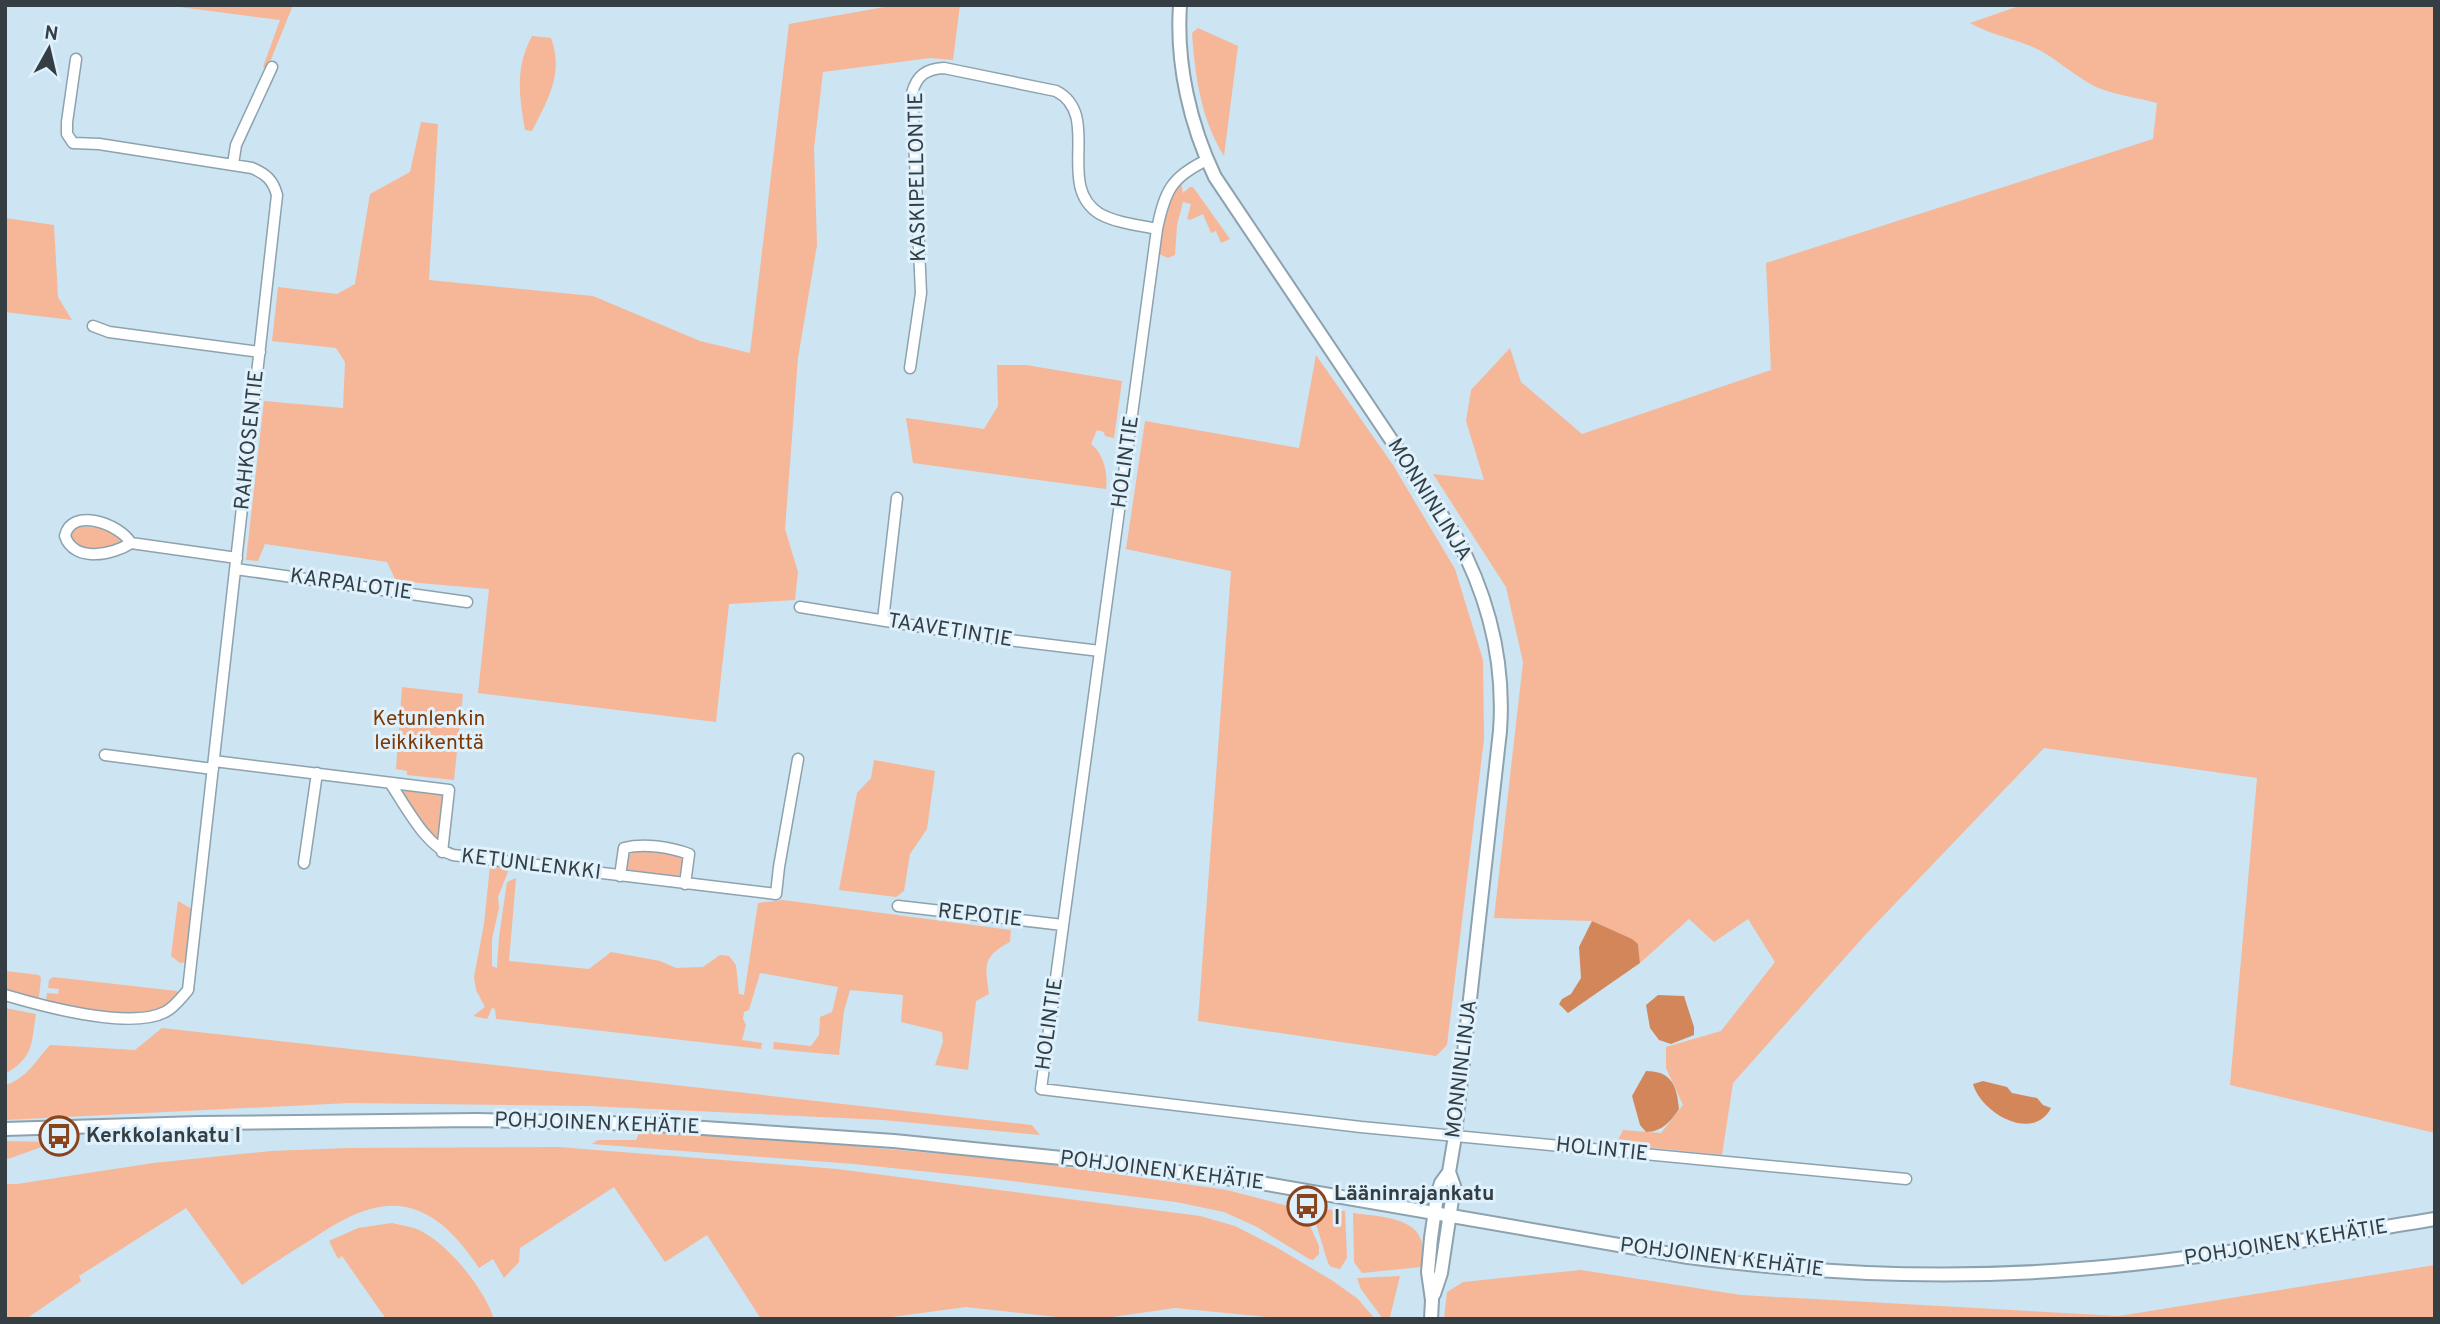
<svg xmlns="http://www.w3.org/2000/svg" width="2440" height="1324" font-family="Overpass,sans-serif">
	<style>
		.green { fill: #f5b797 }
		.water { fill: #d4865b }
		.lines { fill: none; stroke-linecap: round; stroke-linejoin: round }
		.minor-casing { stroke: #8da2af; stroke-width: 13 }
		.tertiary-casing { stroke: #8da2af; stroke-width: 16 }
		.secondary-casing { stroke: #8da2af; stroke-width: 16 }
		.minor { stroke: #fff; stroke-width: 10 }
		.tertiary { stroke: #fff; stroke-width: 12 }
		.secondary { stroke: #fff; stroke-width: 12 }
		.labels { text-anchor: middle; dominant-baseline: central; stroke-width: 6; stroke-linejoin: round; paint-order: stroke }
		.street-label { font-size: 21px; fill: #353e43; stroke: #def1fc }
		.park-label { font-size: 21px; fill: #803802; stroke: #def1fc }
		.poi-label { font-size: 21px; font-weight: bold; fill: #353e43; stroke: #def1fc; text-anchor: start }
	</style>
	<rect width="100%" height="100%" fill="#cde4f2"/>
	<path class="green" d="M164,5H293L268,67H263L280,20Z
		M896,5H960L953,60L930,58L823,72L814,148L817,245L798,358L785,529L798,572L795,600L729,604L716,722L478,693L489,589L396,581L387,562L265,544L258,561L246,560L264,401L343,408L345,362L336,348L272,341L278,287L337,294L355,284L370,194L410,172L421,122L438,124L429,280L593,296L700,341L750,353L789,24Z
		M2022,5H2435V1133L2230,1085L2257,778L2044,748L1866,934L1733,1083L1722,1155L1616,1144L1623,1130L1661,1133L1683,1105L1666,1068V1047L1721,1031L1775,962L1748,919L1714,942L1689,919L1640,963L1638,944L1592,921L1494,918L1523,662L1506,587L1433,474L1484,480L1466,421L1471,390L1510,348L1521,382L1582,434L1771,370L1766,263L2153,139L2157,103C2139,98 2110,94 2094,86C2073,75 2056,58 2035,48C2013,38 1991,35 1970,23Z
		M1198,28L1238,46L1224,156C1201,119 1195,76 1192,33Z
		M532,36L551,38C564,73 548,100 532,131L525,130C519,94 515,68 532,36Z
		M1181,182L1183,193L1190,187H1193L1230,239L1221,243L1216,231L1211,233L1203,214L1190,220L1187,219L1191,204L1183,202L1177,225L1175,255L1168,258L1159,254C1160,230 1165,201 1181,182Z
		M5,218L54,225L58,297L72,320L5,312Z
		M1316,355L1393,465L1455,569L1483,660L1484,739L1447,1045L1436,1056L1198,1021L1231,571L1126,549L1145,421L1299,448Z
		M997,365H1026L1122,381L1114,438L1105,436L1104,432L1097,430L1091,444C1104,454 1108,473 1106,489L913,463L906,418L984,429L998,406Z
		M82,526L113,530L122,540L121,544C105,548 75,556 70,534L76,527Z
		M402,687L463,694L454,780L407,775V771L396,769Z
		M874,760L935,771L927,829L910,854L904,891L896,897L839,890L857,793L871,778Z
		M402,789L440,793L443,799L437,841L401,791Z
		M637,850L678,855L683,860L682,873L674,878L630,873L626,868L628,856Z
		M490,866L509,869L498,897L499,908L492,939V966L497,968L499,937L507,882L516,878L509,961L589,969L611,952L660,961L676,968L703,967L720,955L729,956L736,965L739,994L744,995L758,903L783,900L1011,930L1010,942C982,957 985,965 989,994L976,1001L968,1070L935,1065L943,1042L942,1032L901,1022L903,995L850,990L844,1011L839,1055L773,1049L774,1042L811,1046L819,1035L820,1017L832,1012L838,987L760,973L749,1010L744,1012L743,1019L746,1025L742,1040L762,1043L761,1049L496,1019L495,1009L492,1008L487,1019L473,1016L485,1007L476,990L474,977L484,924Z
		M178,901L192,909L186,962L180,963L171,956Z
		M6,971L39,975L41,978L39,997L36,999L5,990Z
		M53,977L177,991V993C172,999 168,1004 161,1007C135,1019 74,1008 46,1001L47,993L58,994L59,989L48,988L49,980Z
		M5,1008L36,1014C31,1045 34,1057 5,1074Z
		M162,1028L1032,1125L1040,1135L883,1120L589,1106L349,1103L5,1120V1085C27,1079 36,1060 50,1045L135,1050Z
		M640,1131L775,1139L1031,1162L1227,1190L1303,1210L1319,1246V1254L1313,1260L1309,1259L1257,1227L1224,1212L1176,1202L996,1179L854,1164L592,1144L598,1140H636Z
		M5,1141L49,1142L50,1144L5,1160Z
		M558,1147L837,1169L1200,1216L1235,1226L1276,1247L1333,1281L1358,1299L1375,1319H1286L1175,1308L1098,1319H1075L966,1307L877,1319H761L707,1235L665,1262L614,1187L520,1248L519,1262L504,1278L493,1259L479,1268C468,1252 456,1236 441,1224C392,1185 347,1216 304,1244C283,1257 262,1271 242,1285L186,1208L79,1276L81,1281L26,1319H5V1184H17L153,1163L271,1151L348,1148Z
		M1323,1209L1345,1211L1347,1258L1340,1269L1331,1267L1328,1263L1313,1214V1211Z
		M1353,1213C1379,1217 1423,1216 1423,1251C1423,1258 1424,1261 1421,1267L1362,1273L1354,1262Z
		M392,1223C399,1225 407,1226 414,1228C445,1239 484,1288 494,1319H386L342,1256L338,1259L329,1241L358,1228Z
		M2435,1265V1319H1444L1447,1292L1463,1282L1581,1270L1741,1295L2119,1316Z
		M1400,1276L1390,1317L1383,1319L1361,1289L1357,1278Z"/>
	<path class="water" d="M1592,921L1632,939L1638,944L1640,963L1568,1013L1559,1004L1562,999L1571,994L1581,978L1579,947Z
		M1658,995L1684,996L1694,1027V1035L1671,1044L1659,1040L1650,1028L1646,1005Z
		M1646,1071C1671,1071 1677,1085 1679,1109C1671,1121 1662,1132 1646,1132L1640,1125L1632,1096Z
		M1983,1081L2007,1087L2012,1093L2037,1098L2043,1105L2051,1108C2033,1143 1981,1113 1973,1084Z"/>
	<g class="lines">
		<g class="minor-casing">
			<path id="minor" d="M1207,160C1171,177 1165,191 1157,229L1041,1089L1361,1127L1906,1179
				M233,164L236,145L272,67
				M93,326L109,332L260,352
				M910,368L921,293L912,93C917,75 926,69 944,68L1056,91C1103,115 1054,186 1100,214C1117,223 1138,225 1157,229
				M131,543C113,555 74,563 65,536C71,507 119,523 131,543L237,558
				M236,569L467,602
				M800,607L984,637L1100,651
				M883,620L897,498
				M105,755L213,769
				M214,761L449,790L442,852
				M390,783C406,806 426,847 453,855L776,894L779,867L798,759
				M304,863L317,773
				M620,876L624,848C644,843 670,847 689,854L685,884
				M898,906L1063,925
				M5,995C42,1006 130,1030 165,1012C174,1008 181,998 188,990L277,195C273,180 266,174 252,168L99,144L73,143L67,134V122L76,59"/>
		</g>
		<g class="tertiary-casing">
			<path id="tertiary" d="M1180,5C1176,64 1190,125 1215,177L1455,535C1489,597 1505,661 1500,731L1454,1142L1449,1172L1441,1183L1437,1196L1431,1238L1428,1272L1432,1300L1431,1319
				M1434,1294L1441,1273L1454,1186L1449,1172"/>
		</g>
		<g class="secondary-casing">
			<path id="secondary" d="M5,1129L199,1123L477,1120L645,1124L894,1141L1081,1160L1249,1181L1688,1257C1817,1274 1949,1280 2079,1269C2199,1260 2316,1238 2435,1219"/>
		</g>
		<use href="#minor" class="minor"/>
		<use href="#tertiary" class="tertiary"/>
		<use href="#secondary" class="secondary"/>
	</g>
	<defs>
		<g id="bus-ring" transform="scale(2.0125)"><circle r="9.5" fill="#def1fc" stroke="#89441b" stroke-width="1.5"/><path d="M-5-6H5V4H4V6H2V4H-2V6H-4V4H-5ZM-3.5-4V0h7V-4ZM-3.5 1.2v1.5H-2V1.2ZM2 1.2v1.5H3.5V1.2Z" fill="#89441b"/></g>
	</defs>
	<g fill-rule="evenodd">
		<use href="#bus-ring" x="59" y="1136"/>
		<use href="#bus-ring" x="1307" y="1206"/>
	</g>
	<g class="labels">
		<g class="street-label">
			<text transform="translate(918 177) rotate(-91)">KASKIPELLONTIE</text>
			<text transform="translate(250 440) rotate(-84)">RAHKOSENTIE</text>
			<text transform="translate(1126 462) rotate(-82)">HOLINTIE</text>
			<text transform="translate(1429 500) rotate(58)">MONNINLINJA</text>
			<text transform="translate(351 585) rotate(8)">KARPALOTIE</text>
			<text transform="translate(950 631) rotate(9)">TAAVETINTIE</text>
			<text transform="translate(531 865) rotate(7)">KETUNLENKKI</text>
			<text transform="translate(980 916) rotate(6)">REPOTIE</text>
			<text transform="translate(1050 1024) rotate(-82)">HOLINTIE</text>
			<text transform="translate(1462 1069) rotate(-83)">MONNINLINJA</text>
			<text transform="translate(597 1124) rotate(2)">POHJOINEN KEHÄTIE</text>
			<text transform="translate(1602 1150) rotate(6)">HOLINTIE</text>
			<text transform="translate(1162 1171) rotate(7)">POHJOINEN KEHÄTIE</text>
			<text transform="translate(2286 1243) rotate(-9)">POHJOINEN KEHÄTIE</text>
			<text transform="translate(1722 1258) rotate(7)">POHJOINEN KEHÄTIE</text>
		</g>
		<g class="park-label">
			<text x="429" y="719">Ketunlenkin<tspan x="429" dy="24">leikkikenttä</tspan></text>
		</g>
		<g class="poi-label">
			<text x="86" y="1136">Kerkkolankatu I</text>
			<text x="1334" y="1194">Lääninrajankatu<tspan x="1334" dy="24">I</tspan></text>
		</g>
	</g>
	<rect width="2440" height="1324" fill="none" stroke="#353e43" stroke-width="14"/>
	<g transform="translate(49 49) rotate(8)" stroke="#def1fc" stroke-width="5" paint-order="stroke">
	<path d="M0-5L12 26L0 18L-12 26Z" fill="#353e43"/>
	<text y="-10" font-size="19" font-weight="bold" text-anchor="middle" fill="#353e43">N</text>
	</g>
</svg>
